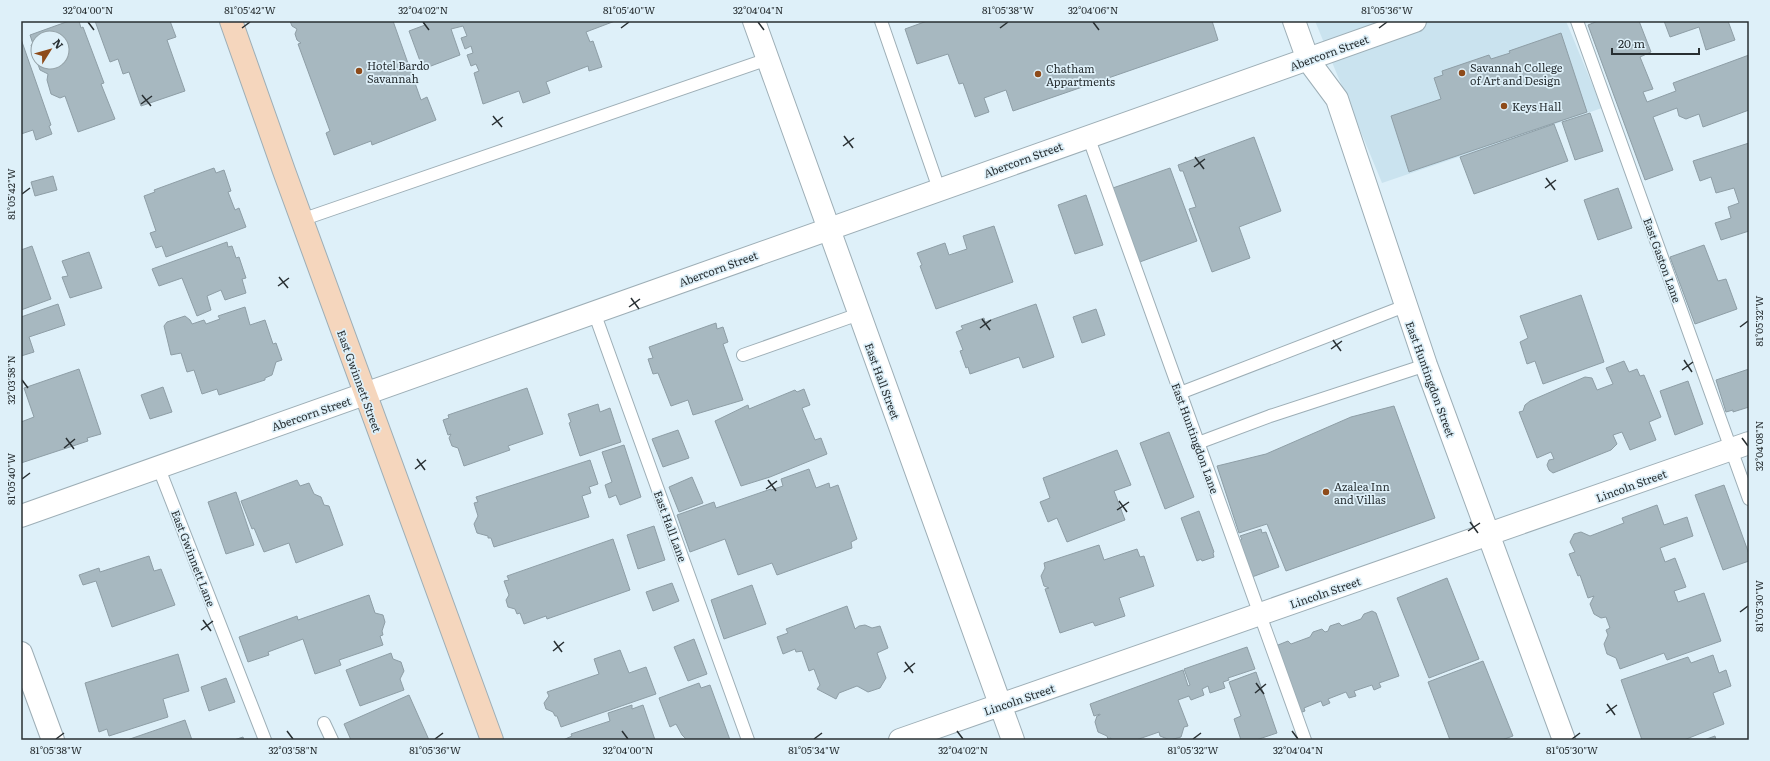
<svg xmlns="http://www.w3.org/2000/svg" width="1770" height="761" font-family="Literata,serif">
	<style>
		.built { fill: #cae3ef }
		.building { fill: #a7b8c0; stroke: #8e9ea6; fill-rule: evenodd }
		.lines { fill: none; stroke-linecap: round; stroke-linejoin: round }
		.service-casing { stroke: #9daeb6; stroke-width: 14 }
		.minor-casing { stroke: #9daeb6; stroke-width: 24 }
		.tertiary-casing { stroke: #9daeb6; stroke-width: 24 }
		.secondary-casing { stroke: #9daeb6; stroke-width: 24 }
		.service { stroke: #fff; stroke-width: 12 }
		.minor { stroke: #fff; stroke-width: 22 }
		.tertiary { stroke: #fff; stroke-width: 22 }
		.secondary { stroke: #f5d6bd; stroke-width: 22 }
		.ticks { fill: none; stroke: #282f32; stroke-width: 1.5 }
		.poi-dot { fill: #8e4b1a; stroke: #def0f9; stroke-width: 1.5 }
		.labels { text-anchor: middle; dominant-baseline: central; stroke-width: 3.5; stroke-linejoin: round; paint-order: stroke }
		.street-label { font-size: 11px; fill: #282f32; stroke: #def0f9 }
		.poi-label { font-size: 11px; fill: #282f32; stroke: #def0f9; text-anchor: start }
		.neatline { fill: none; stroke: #282f32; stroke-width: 1.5 }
		.ticks-label { font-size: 10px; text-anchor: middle; fill: #282f32 }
	</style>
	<rect width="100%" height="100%" fill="#def0f9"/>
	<path class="built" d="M1315,21H1566L1602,108L1382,183Z"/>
	<path class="building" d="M69,21H79L81,28L83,27L104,83L101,84L115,119L78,132L65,96L60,98L51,94L47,80L48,74L40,70L31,45L33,44L30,35ZM38,38H62V62H38Z
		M95,21H170L176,37L167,40L185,91L141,106L129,72L123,74L118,59L110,62Z
		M290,21H393L421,100L427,97L436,120L372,145L371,141L334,155L326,133L330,131L298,44L301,43L297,40L295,34L297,29L292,26Z
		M423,21H615L586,32L590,42L593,41L602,67L589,71L588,66L546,82L550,93L523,103L519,91L483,104L474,73L479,71L476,64L471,66L467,55L473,53L471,46L465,49L461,38L467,36L463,26L451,29L460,55L423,69L409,31L425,25Z
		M927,21H1212L1218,40L1013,111L1006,90L984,98L989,112L975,117L963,83L959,84L948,54L917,64L905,29Z
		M1598,21H1639L1651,52L1640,57L1653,89L1643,92L1647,102L1676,91L1673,83L1749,55V110L1703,127L1699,114L1686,119L1679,116L1677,108L1653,117L1673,170L1645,180L1588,25Z
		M1664,21H1728L1735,40L1706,50L1699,27L1670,37Z
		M1561,33L1587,112L1409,172L1391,116L1441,99L1434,78L1443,75L1442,71L1489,55L1491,59L1510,53L1509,51Z
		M21,39L51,125L49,126L52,134L36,140L33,130L21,134Z
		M1590,113L1603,151L1575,160L1562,122Z
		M1554,124L1568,161L1474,194L1460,157Z
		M1254,137L1281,211L1239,227L1250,258L1212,272L1189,209L1196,207L1183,171H1180L1178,165Z
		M1749,143V231L1721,240L1715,223L1731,218L1728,207L1739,203L1734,188L1716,193L1711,177L1700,181L1693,161Z
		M214,168L216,173L224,170L231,191L228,192L235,210L239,208L246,227L166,257L162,246L156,248L150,233L156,231L144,196L155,192L154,190Z
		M1170,168L1197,241L1137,263L1110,189Z
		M53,176L57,190L35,196L31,182Z
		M1618,188L1632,228L1598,240L1584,200Z
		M1086,195L1103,245L1075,254L1058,205Z
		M994,226L1013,282L936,309L920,266L922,265L917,253L945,243L949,255L967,249L963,236Z
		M227,242L228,247L232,246L236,258L239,257L246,278L242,279L246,293L225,300L221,290L207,296L211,310L197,316L182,278L159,286L152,269Z
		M1704,245L1718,281L1726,279L1737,309L1695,324L1670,257Z
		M32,246L51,299L21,310V250Z
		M89,252L102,288L70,298L62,277L68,276L62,261Z
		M1581,295L1604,362L1543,384L1535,361L1527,364L1520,342L1528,338L1520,316Z
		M58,304L65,325L29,337L34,352L21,356V317Z
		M1036,304L1054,357L1023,368L1019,357L970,374L968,367L966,368L960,351L963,350L956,332L963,329L961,326L984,318L985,322Z
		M245,307L250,325L265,320L273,344L276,343L282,360L276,362L272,375L265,378V380L219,395L217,389L202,394L194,370L187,372L181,353L171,355L164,326L167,322L185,316L190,320L192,324L204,320L206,324L220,319L218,316Z
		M1096,309L1105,335L1082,343L1073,317Z
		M716,323L717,329L723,327L728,342L723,344L743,400L693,415L688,400L671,406L658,373L653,374L648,359L653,358L649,347Z
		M1624,361L1629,372L1637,369L1640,376L1644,375L1661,417L1649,422L1656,440L1630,450L1622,432L1613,435L1617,444L1611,450L1553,473L1549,470L1547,465L1549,460L1554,459L1551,452L1537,458L1519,412L1523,411L1525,405L1530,401L1585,377L1592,378L1597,390L1613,384L1606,368Z
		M79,369L101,434L87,438L88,441L21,463V422L34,417L24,388Z
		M1749,369V407L1733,412V410L1726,412L1716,380Z
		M1688,381L1703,424L1675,435L1660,391Z
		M163,387L172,412L150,419L141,395Z
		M527,388L543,434L508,446L510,450L464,466L458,448L452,446L449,438L451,434L448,435L443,420L449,418L448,415Z
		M804,389L810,405L802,408L815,440L821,438L827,454L770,477L741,486L715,421L748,405L749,409L795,390L797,392Z
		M598,404L600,412L610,408L621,442L580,456L569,423L571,422L568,414Z
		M1394,406L1435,518L1286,571L1267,524L1239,533L1217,466L1266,454L1351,417Z
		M678,430L689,458L663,467L652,439Z
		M1169,432L1194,497L1165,509L1140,443Z
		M624,445L641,497L620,505L616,495L609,498L605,485L612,482L602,452Z
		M1117,450L1131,485L1114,491L1125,520L1067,542L1057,518L1048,522L1040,502L1050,498L1043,478Z
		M590,460L598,484L589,487L591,493L582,496L589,517L494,547L491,538H488V536L477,533L474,524L478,516L474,503L478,502L476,497Z
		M809,469L816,488L829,483L830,488L838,485L857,539L851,542L852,548L777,575L772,563L738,575L725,539L690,552L677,515L714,502L716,508L771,489V490L783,486L781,479Z
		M692,477L703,503L679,512L669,487Z
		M297,480L300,486L309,483L314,494L321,497L324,505L329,506L343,545L296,563L289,543L264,552L254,528L252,529L241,501Z
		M1724,485L1749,554V561L1723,570L1695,495Z
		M236,492L254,545L226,554L208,502Z
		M1657,505L1664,525L1687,517L1693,536L1660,548L1665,562L1675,558L1686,587L1674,591L1678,602L1704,593L1721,641L1667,660L1664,653L1620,669L1616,658L1607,654L1604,644L1608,635L1606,630L1610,628L1606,617L1601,618L1594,614L1590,604L1594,596L1588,598L1580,575L1578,576L1569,554L1575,552L1570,542L1574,534L1581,532L1590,536L1624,523L1622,518Z
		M1199,511L1214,552L1213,553L1214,557L1202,561L1201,559L1197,561L1181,518Z
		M654,526L665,560L638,569L627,535Z
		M1261,529L1262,533L1266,532L1279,567L1252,577L1239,541L1242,539L1240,536Z
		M613,539L630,590L547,619L546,616L524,624L520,613L517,614L515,609L508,607L506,600L509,595L504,581L509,580L507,576Z
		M1099,545L1104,560L1137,549L1140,557L1144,556L1154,586L1119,598L1125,616L1095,626L1093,622L1060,633L1045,589L1049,588L1044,586L1041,576L1045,568L1044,563Z
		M149,556L154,571L161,569L175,605L112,627L96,581L83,585L79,575L99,568L100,572Z
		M1447,578L1479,659L1429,678L1397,598Z
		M672,583L679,601L653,611L646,592Z
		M752,585L766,624L724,639L711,600Z
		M369,595L375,613L383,615L385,622L382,631L383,635L380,636L383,645L339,660L341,665L315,674L303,639L268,652L269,655L248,662L239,637L297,616L298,620Z
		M847,606L855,629L859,626L865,625L872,628L880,626L888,648L877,653L886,678L880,688L868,692L857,686L839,693L836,699L817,689L820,685L814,669L809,671L802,651L796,652L795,649L783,654L777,637L788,633L786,629Z
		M1372,611L1376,613L1399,676L1379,683L1381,687L1374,690L1372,685L1354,691L1356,696L1349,698L1346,692L1328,699L1330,703L1323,706L1321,701L1304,708L1305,711L1297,714L1278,645L1288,641L1291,644L1310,637L1313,632L1322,629L1325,632L1328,631L1330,626L1339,623L1342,626L1361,619L1364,614Z
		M694,639L707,674L688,681L674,647Z
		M1247,647L1255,669L1228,678L1229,680L1223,682L1225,688L1210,693L1208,686L1202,689L1204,695L1191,700L1189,696L1178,700L1188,726L1184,727L1181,737L1170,740L1160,736L1159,732L1136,740H1111V738L1108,739L1107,736L1098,732L1095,722L1097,716L1100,715V714L1094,716L1090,704L1183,670L1188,686L1190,685L1184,669Z
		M620,650L629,673L646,667L656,694L561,727L557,716H555L553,712L546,709L544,703L549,696L547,692L599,674L594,659Z
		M391,653L393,659L401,662L404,671L400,679L404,690L360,706L346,670Z
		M178,654L189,691L163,699L168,717L109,736L107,729L99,732L85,683Z
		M1713,655L1719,673L1726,670L1731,686L1713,693L1724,724L1684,740H1642L1621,680L1688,657L1691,663Z
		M1483,661L1513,736L1502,740H1450L1428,682Z
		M1256,672L1277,733L1256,740H1241L1234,719L1241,716L1229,682Z
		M226,678L235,702L209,711L201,687Z
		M699,683L701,688L710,685L730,740H687L682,735L676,724L670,727L659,698Z
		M409,695L429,740H351L344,724Z
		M632,705V709L643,705L655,740H563L572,736L571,734L610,721L608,713Z
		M185,720L192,740H127Z
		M1715,736L1716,740H1704Z
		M243,737L244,740H234Z"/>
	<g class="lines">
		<g class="service-casing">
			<path id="service" d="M881,21L939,189
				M1577,21L1749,499
				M1088,136L1305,740
				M301,220L768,59
				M594,312L748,740
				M743,355L859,314
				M1180,393L1405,306
				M1198,443L1270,416L1426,365
				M158,466L265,740
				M324,723L332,740"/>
		</g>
		<g class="minor-casing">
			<path id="minor" d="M754,21L1013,740
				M1294,21L1308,60L1337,99L1426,365L1564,740
				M21,653L53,740
				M900,740L1749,443"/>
		</g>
		<g class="tertiary-casing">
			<path id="tertiary" d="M21,516L1415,21"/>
		</g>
		<g class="secondary-casing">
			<path id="secondary" d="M231,21L284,171L492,740"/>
		</g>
		<use href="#service" class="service"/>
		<use href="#minor" class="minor"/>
		<use href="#tertiary" class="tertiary"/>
		<use href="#secondary" class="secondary"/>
	</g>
	<path class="ticks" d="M88,22L94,30M423,22L429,30M758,22L764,30M1093,22L1099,30M242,28L250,22M621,28L629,22M1000,28L1008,22M1379,28L1387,22M142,95L151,106M141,104L152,96M493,116L502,127M492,125L503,117M844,136L853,148M843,146L854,138M1195,157L1204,169M1194,167L1205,159M1546,178L1555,190M1545,188L1556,180M22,194L30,188M279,277L288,288M278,286L289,278M631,298L639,309M629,307L640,299M982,319L990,330M1740,327L1748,321M980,328L991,320M1333,340L1341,351M1331,349L1342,341M1684,360L1692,372M1682,370L1693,362M22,380L28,388M66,438L74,449M1742,438L1748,446M64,448L75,439M417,459L425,470M415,469L426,460M22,479L30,473M768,480L776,491M766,489L777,481M1119,501L1127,512M1117,510L1129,502M1470,522L1478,533M1468,531L1480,523M1740,612L1748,606M203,620L211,631M201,630L213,621M554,641L562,652M553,651L564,642M905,662L913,673M904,672L915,663M1256,683L1264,694M1255,693L1266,684M1607,704L1615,715M1606,713L1617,705M287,731L293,739M622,731L628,739M957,731L963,739M1292,731L1298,739M56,739L64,733M435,739L443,733M814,739L822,733M1193,739L1201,733M1572,739L1580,733"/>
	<g class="poi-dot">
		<circle cx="359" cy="71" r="4"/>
		<circle cx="1462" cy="73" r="4"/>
		<circle cx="1038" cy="74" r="4"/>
		<circle cx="1504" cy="106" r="4"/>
		<circle cx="1326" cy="492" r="4"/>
	</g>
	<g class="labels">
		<g class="street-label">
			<text transform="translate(1329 52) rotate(-20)">Abercorn Street</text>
			<text transform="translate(1023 159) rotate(-20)">Abercorn Street</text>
			<text transform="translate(1663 260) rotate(70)">East Gaston Lane</text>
			<text transform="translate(718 268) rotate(-20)">Abercorn Street</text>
			<text transform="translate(1431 379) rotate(70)">East Huntingdon Street</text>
			<text transform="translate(360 381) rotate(70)">East Gwinnett Street</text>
			<text transform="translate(883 381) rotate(70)">East Hall Street</text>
			<text transform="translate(311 413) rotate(-19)">Abercorn Street</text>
			<text transform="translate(1196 438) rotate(70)">East Huntingdon Lane</text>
			<text transform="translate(1631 485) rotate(-20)">Lincoln Street</text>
			<text transform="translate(671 526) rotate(70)">East Hall Lane</text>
			<text transform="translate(194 558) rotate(69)">East Gwinnett Lane</text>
			<text transform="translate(1325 592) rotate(-19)">Lincoln Street</text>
			<text transform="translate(1019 699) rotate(-19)">Lincoln Street</text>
		</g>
		<g class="poi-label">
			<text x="367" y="65">Hotel Bardo<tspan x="367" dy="13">Savannah</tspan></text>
			<text x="1470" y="67">Savannah College<tspan x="1470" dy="13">of Art and Design</tspan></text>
			<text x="1046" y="68">Chatham<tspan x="1046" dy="13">Appartments</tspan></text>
			<text x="1512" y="106">Keys Hall</text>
			<text x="1334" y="486">Azalea Inn<tspan x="1334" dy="13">and Villas</tspan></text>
		</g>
	</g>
	<rect width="1770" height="761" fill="none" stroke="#def0f9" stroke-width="44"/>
	<g transform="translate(50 50) rotate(53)"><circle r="19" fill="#def0f9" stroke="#95a3a9"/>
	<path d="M0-3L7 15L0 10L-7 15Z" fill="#8e4b1a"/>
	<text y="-6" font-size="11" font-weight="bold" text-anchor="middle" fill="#282f32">N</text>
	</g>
	<path d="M1612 48v6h87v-6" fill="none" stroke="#282f32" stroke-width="2"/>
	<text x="1618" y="48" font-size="12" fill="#282f32" stroke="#def0f9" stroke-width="3" paint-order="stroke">20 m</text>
	<rect x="22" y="22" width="1726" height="717" class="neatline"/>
	<g class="ticks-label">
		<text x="88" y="14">32°04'00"N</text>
		<text x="250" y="14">81°05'42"W</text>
		<text x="423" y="14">32°04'02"N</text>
		<text x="629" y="14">81°05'40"W</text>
		<text x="758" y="14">32°04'04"N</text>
		<text x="1008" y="14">81°05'38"W</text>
		<text x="1093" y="14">32°04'06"N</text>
		<text x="1387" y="14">81°05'36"W</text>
		<text transform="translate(11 194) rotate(-90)" y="4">81°05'42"W</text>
		<text transform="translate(1759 321) rotate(-90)" y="4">81°05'32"W</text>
		<text transform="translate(11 380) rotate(-90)" y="4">32°03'58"N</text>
		<text transform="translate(1759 446) rotate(-90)" y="4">32°04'08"N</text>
		<text transform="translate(11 479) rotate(-90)" y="4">81°05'40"W</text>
		<text transform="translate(1759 606) rotate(-90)" y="4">81°05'30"W</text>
		<text x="56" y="754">81°05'38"W</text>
		<text x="293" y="754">32°03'58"N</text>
		<text x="435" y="754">81°05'36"W</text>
		<text x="628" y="754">32°04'00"N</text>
		<text x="814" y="754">81°05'34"W</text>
		<text x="963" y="754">32°04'02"N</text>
		<text x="1193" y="754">81°05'32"W</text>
		<text x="1298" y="754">32°04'04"N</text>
		<text x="1572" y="754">81°05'30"W</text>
	</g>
</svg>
